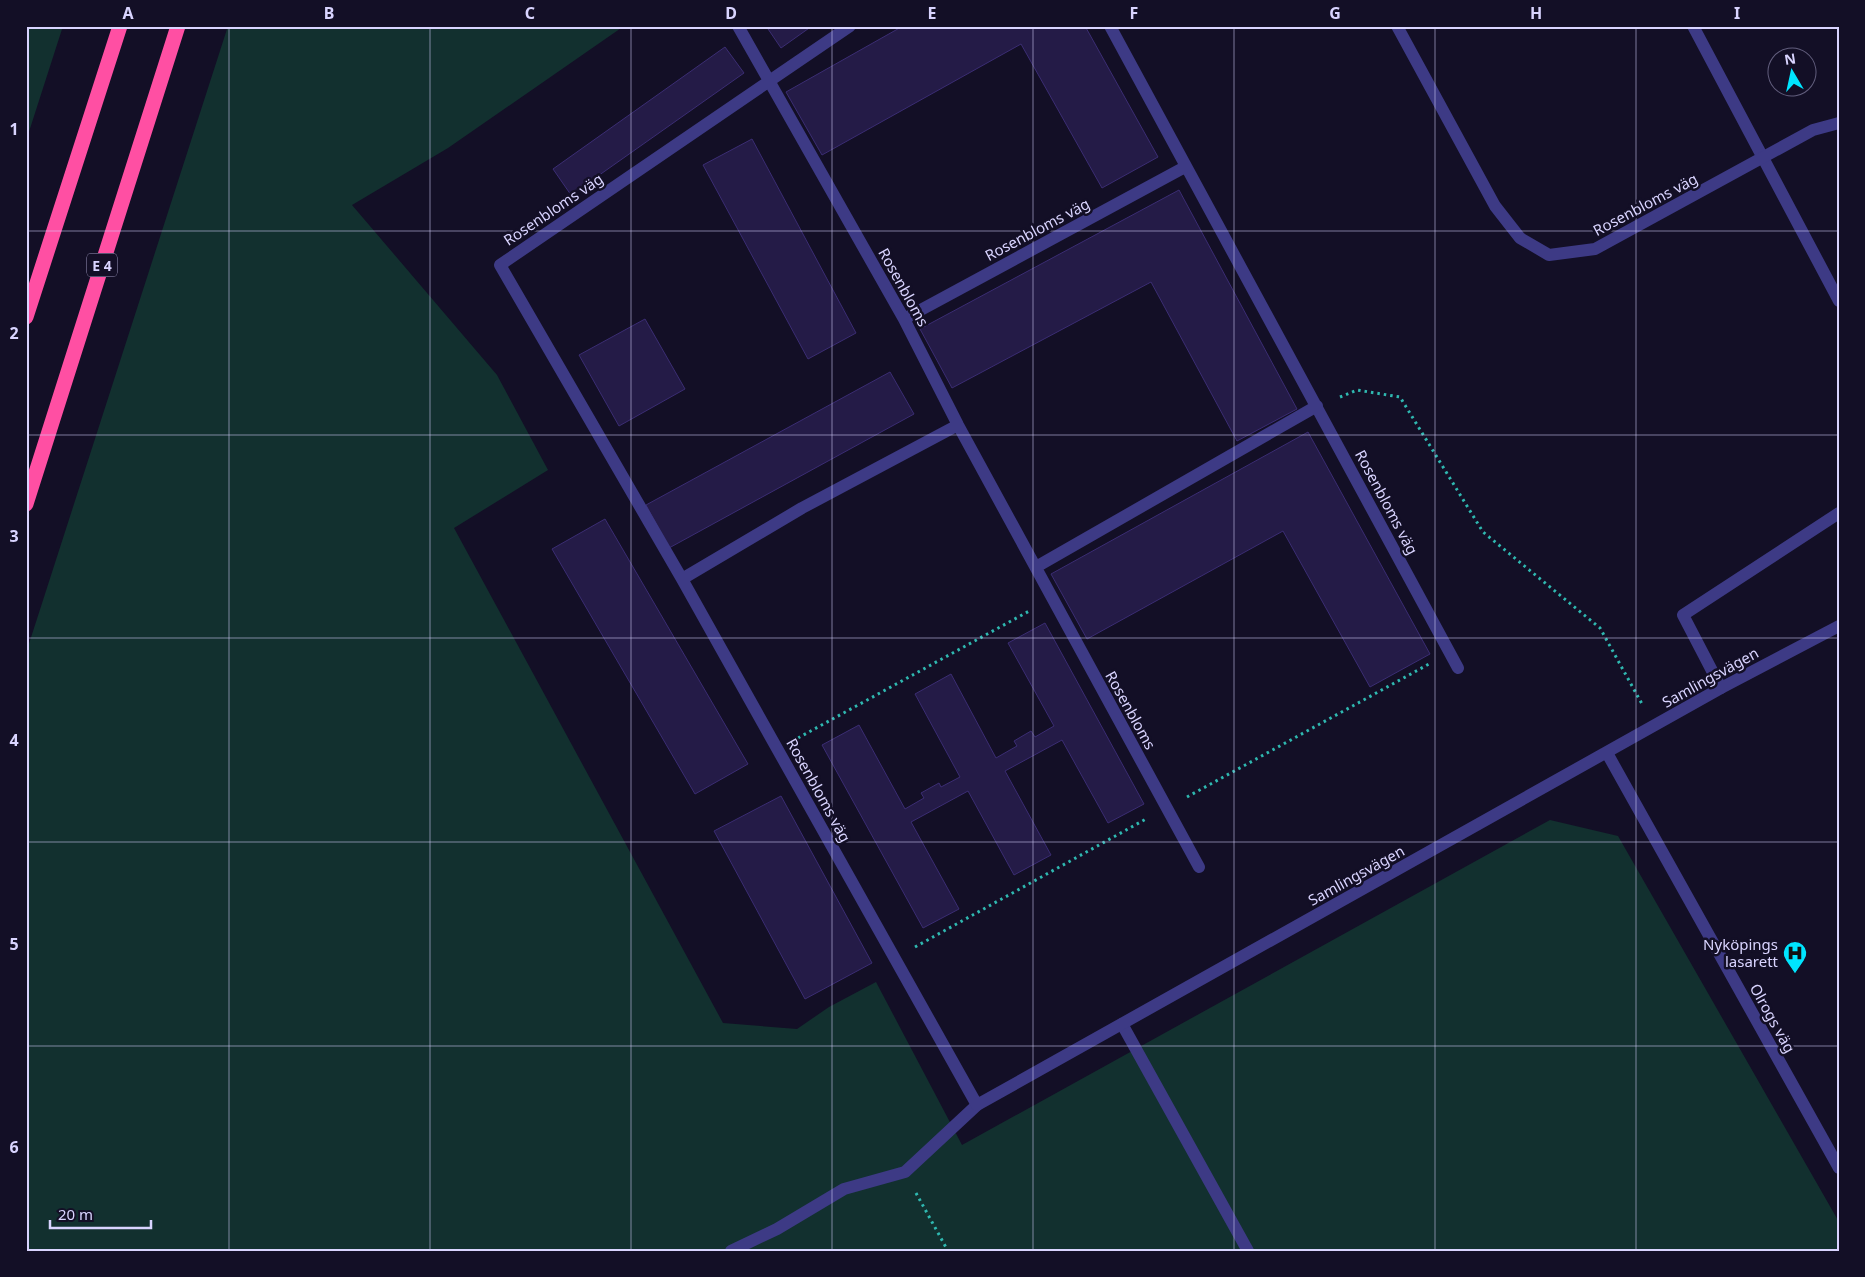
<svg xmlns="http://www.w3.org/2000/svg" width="1865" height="1277" font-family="'Noto Sans',sans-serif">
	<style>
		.green { fill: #12302f }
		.building { fill: #241b47; stroke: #3b2d73 }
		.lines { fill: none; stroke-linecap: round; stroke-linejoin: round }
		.path { stroke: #2fb8b0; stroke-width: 3; stroke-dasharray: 2.5 4; stroke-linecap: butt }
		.service { stroke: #3d3a85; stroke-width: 12 }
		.minor { stroke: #3d3a85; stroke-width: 12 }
		.motorway { stroke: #ff4fa3; stroke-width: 15 }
		.grid { fill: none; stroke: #d9d4ff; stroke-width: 1; stroke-opacity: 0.55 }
		.labels { text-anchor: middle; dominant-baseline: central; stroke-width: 5; stroke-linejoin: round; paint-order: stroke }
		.shield { fill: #130f26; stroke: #9e99be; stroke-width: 1 }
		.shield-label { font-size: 14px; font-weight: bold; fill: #d9d4ff }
		.street-label { font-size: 15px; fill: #d9d4ff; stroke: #130f26 }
		.poi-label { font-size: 15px; fill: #d9d4ff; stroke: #130f26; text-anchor: end }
		.neatline { fill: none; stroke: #d9d4ff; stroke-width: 2 }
		.grid-label { font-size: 16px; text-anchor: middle; font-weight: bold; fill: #d9d4ff }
	</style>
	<rect width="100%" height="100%" fill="#130f26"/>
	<path class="green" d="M26,26H63L26,141Z
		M228,26H624L448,148L352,205L497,375L548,470L454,528L723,1023L797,1029L829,1007L876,982L962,1145L1550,820L1618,836L1839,1222V1251H26V653Z"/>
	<path class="building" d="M766,26H812L781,48Z
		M903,26H1085L1158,157L1102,188L1021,44L822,155L786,92Z
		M725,47L744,73L571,195L553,169Z
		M752,139L856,333L808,359L703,165Z
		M1179,190L1297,409L1237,441L1151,282L952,388L920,329Z
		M645,319L685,389L619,426L579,355Z
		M890,372L914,414L669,548L646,505Z
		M1308,432L1430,654L1370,687L1283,531L1087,639L1051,574Z
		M605,519L748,764L695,794L552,549Z
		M1045,623L1144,804L1108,823L1062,740L1005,771L1051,855L1014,875L968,791L911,822L959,909L923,928L822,745L859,725L905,809L924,798L921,793L939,783L941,787L960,777L915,694L951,674L996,758L1017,746L1014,741L1031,731L1035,737L1054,726L1008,643Z
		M781,796L872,963L805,999L714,831Z"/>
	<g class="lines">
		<path class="path" d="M1340,397L1357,390L1400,397L1483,532L1600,628L1642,704
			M798,738L1031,610
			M1187,797L1429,664
			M915,947L1146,819
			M916,1193L948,1251"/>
		<path class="service" d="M1693,26L1839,301
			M1721,688L1683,615L1839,513
			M1122,1024L1248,1251
			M731,1251L777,1229L844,1189L905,1172L977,1105"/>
		<path class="minor" d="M738,26L904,319L958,425L1199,867
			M850,26L500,265L682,579L977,1105L1721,688L1839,626
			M1110,26L1458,668
			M1397,26L1495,206L1520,238L1549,255L1595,249L1813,130L1839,123
			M904,319L1185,167
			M1036,567L1317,406
			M682,579L802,508L958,425
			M1607,753L1839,1168"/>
		<path class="motorway" d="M26,317L120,26
			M26,504L178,26"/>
	</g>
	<path class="grid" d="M229,26V1251M430,26V1251M631,26V1251M832,26V1251M1033,26V1251M1234,26V1251M1435,26V1251M1636,26V1251M26,231H1839M26,435H1839M26,638H1839M26,842H1839M26,1046H1839"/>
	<defs>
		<g id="hospital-pin" transform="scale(1.25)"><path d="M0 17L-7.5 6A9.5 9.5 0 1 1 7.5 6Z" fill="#00e5ff" stroke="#130f26"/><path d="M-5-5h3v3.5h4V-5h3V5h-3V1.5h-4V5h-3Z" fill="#111"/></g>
	</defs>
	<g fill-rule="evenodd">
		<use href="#hospital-pin" x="1795" y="953"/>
	</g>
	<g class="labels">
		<rect class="shield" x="87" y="253.5" width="30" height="23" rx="4"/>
		<g class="shield-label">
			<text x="102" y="265">E 4</text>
		</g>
		<g class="street-label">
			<text transform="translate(1645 204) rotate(-28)">Rosenbloms väg</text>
			<text transform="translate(553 209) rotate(-34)">Rosenbloms väg</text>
			<text transform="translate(1037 229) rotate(-28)">Rosenbloms väg</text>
			<text transform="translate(904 287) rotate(61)">Rosenbloms</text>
			<text transform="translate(1387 502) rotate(62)">Rosenbloms väg</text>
			<text transform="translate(1710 677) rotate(-29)">Samlingsvägen</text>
			<text transform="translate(1131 710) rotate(61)">Rosenbloms</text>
			<text transform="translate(819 790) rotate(61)">Rosenbloms väg</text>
			<text transform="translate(1356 875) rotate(-29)">Samlingsvägen</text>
			<text transform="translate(1773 1018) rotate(61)">Olrogs väg</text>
		</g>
		<g class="poi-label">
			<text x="1778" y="944">Nyköpings<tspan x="1778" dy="17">lasarett</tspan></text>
		</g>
	</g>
	<rect width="1865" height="1277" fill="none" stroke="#130f26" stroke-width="55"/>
	<g transform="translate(1792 72) rotate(351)"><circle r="24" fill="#130f26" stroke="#625e7d"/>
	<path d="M0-4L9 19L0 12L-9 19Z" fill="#00e5ff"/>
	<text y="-8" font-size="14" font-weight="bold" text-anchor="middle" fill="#d9d4ff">N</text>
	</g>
	<path d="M50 1220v8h101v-8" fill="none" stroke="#d9d4ff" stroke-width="2.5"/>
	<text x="58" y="1220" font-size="15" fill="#d9d4ff" stroke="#130f26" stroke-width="4" paint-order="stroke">20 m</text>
	<rect x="28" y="28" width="1810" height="1222" class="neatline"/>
	<g class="grid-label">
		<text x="128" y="19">A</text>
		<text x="329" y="19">B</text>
		<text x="530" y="19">C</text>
		<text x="731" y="19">D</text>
		<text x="932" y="19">E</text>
		<text x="1134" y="19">F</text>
		<text x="1335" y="19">G</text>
		<text x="1536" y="19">H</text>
		<text x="1737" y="19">I</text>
		<text x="14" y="135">1</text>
		<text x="14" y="339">2</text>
		<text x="14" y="542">3</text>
		<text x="14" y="746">4</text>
		<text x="14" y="950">5</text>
		<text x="14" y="1153">6</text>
	</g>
</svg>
